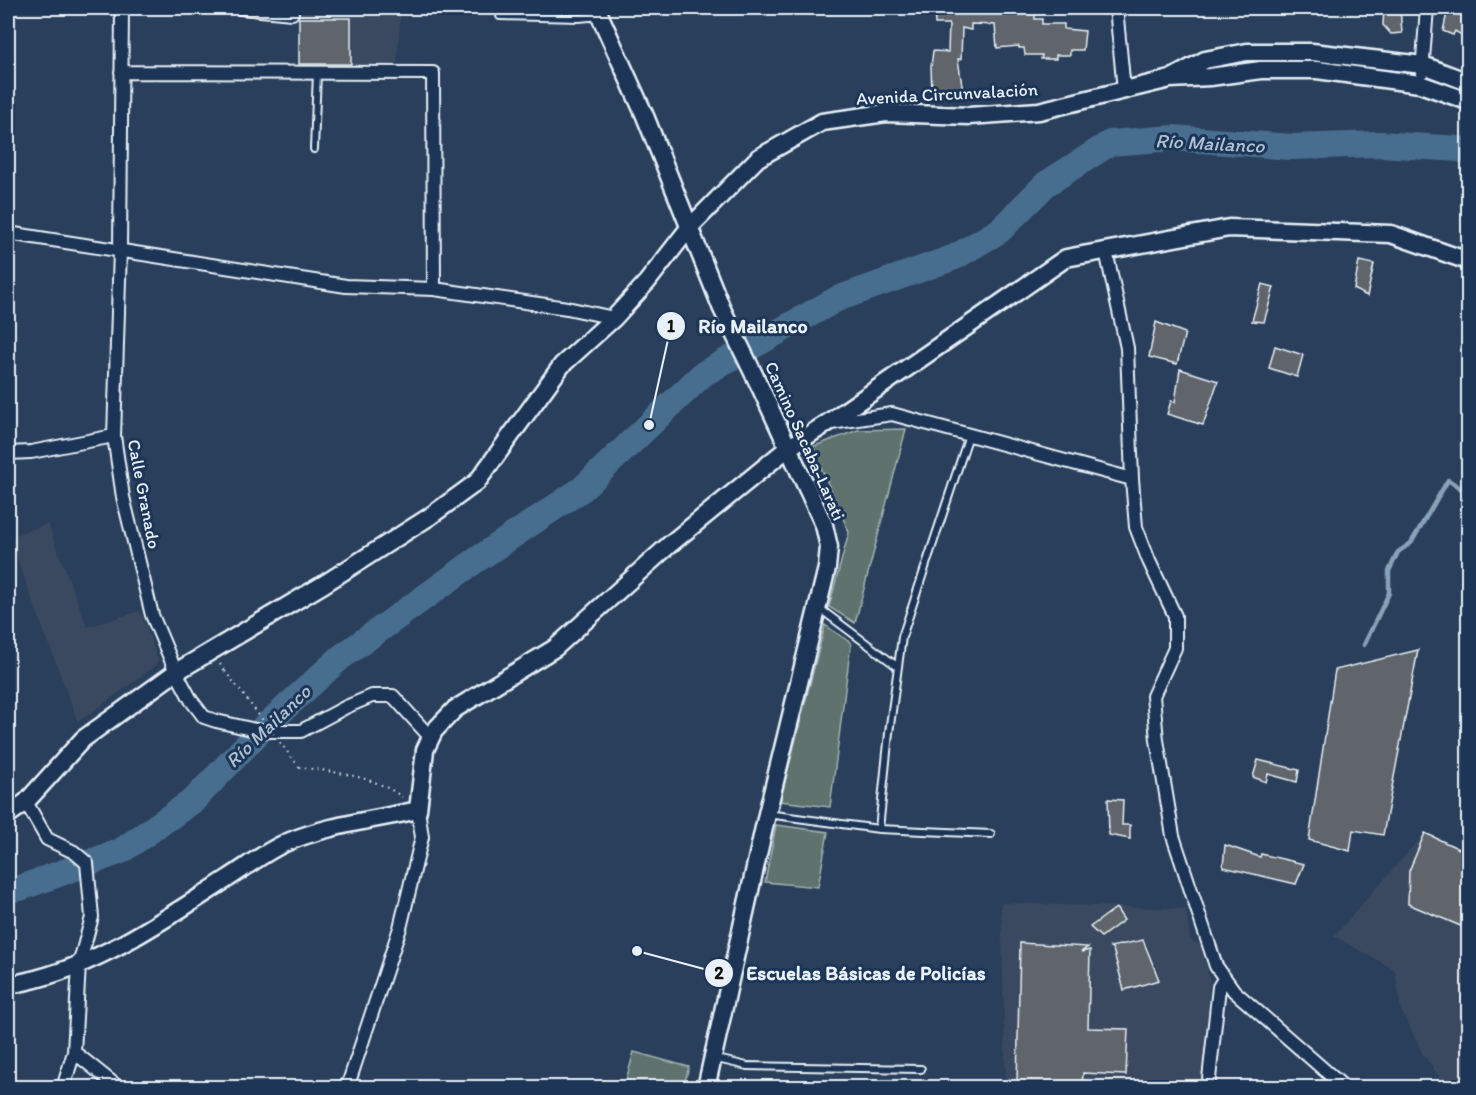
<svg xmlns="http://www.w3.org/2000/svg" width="1476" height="1095" font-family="Itim,sans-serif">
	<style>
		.built { fill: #3a4a60 }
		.green { fill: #5e726d; stroke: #a3b2b2; stroke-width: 1.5 }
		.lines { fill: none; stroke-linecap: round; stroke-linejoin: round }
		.stream { stroke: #87a2b9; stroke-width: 4.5 }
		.river { stroke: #476e8f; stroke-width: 26 }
		.building { fill: #5e656a; stroke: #e8f1f8; stroke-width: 1.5 }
		.lane-casing { stroke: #e8f1f8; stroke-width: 10 }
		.street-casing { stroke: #e8f1f8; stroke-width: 16 }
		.secondary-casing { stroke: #e8f1f8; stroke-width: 21 }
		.path { stroke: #e8f1f8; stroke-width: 2; stroke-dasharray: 1.5 4.5; stroke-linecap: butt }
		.lane { stroke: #1d3557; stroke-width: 6 }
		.street { stroke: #1d3557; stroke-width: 12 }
		.secondary { stroke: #1d3557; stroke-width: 16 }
		.path-bridge { stroke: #e8f1f8; stroke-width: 2; stroke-dasharray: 1.5 4.5; stroke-linecap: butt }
		.labels { text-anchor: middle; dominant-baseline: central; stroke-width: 6; stroke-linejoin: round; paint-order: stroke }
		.street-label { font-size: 18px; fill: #e8f1f8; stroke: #1d3557 }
		.water-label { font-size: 20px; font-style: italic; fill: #b0c3d3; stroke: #1d3557 }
		.leader { fill: none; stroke: #e8f1f8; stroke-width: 2 }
		.callout-dot { fill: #e8f1f8; stroke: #1d3557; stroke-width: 2 }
		.mark-label { font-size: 18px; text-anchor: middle; font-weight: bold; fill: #111 }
		.callout-label { font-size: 20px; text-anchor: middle; font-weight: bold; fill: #e8f1f8; stroke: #1d3557; stroke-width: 6; stroke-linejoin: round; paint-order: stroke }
	</style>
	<rect width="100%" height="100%" fill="#2a3f5b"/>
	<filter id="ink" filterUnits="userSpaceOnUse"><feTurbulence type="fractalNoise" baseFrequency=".0167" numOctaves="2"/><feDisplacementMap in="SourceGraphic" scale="12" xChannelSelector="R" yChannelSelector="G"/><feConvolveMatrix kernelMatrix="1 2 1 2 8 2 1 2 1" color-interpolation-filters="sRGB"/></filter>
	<g filter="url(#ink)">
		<path class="built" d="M299,8H401L397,64H299Z
			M48,524L87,627L140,611L158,660L154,667L78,722L9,537Z
			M1425,833L1468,853V1087H1447L1423,1054L1401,1010L1395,970L1334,936Z
			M1001,903L1186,909L1190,940L1200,945L1210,980L1201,1087H1107L1006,1084Z"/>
		<path class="green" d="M906,429L855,623L829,607L849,532L812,447L858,430Z
			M825,625L851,643L830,807L780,801Z
			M776,825L828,832L818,887L765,882Z
			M634,1052L689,1067L683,1087H624Z"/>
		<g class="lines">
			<path class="stream" d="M1364,645L1389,593V571L1398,552L1411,543L1448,480L1468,493"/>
			<path class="river" d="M8,890L20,888L121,851L194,800L260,731L340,658L475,561L582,489L703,374L837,299L955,257L999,231L1046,184L1110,143L1173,138L1291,147L1379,144L1460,149L1468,152"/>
		</g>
		<path class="building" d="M934,8H1035V19H1042V24H1064V29L1085,31L1083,50H1070V55H1056V59H1041L1042,55H1025L1024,48H1019V46L997,48L995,25L971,24V30L962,28L961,59H958L963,92L932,94L931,67L933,51L948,52L949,24H935Z
			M1384,8H1400L1402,33L1391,34L1383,25Z
			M1451,8H1468V39L1455,31L1453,35L1443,31L1447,13Z
			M299,18H351V64H299Z
			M1359,261L1374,264L1367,296L1354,289Z
			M1262,284L1274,287L1264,322L1252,321Z
			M1156,322L1185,333L1177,364L1149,357Z
			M1275,346L1303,355L1297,377L1269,368Z
			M1180,369L1218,381L1203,425L1167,414L1171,401L1175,402Z
			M1418,650L1383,835L1353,830L1350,851L1309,840L1335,670Z
			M1258,760L1299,770L1297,782L1268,774L1266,782L1253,777Z
			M1108,799L1123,800L1122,825H1130V839L1109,835Z
			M1425,833L1468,853V929L1408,904L1409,871Z
			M1225,845L1260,857L1261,854L1304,864L1296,884L1223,867Z
			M1116,908L1124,920L1101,937L1090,927Z
			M1143,940L1159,980L1124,990L1113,949L1110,947Z
			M1020,943L1088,947L1081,952L1090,950L1088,1028L1128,1029L1126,1075L1083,1073L1082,1087L1017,1084Z"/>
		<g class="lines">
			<g class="lane-casing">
				<path id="lane" d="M500,16L579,18L600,16
					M314,149L317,73
					M819,608L898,667
					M767,814L879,829L991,834
					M879,829L889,733L902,637L969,435
					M713,1058L747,1066L921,1069"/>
			</g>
			<g class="street-casing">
				<path id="street" d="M122,8L120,250L114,436L123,497L152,615L176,672L191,700L204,717L216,721L260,731H301L346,707L372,696H393L431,738
					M241,8L292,13
					M1116,8L1124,90
					M121,72L433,73L434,289
					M1422,72L1427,8
					M8,233L346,286L434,289L567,308L614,318
					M1106,251L1127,348L1132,479L1136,527L1149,561L1175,616V648L1153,696L1157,740L1173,836L1216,966L1234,991L1345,1088
					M831,423L892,414L1132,479
					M8,453L31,452L114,436
					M26,802L47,839L74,852L87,863L92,917L79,965L74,1052L63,1088
					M74,1052L119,1088
					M347,1088L400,928L422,837L418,810
					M1208,1088L1219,987L1224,979"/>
			</g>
			<g class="secondary-casing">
				<path id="secondary" d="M598,8L600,16L645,116L722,309L761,389L824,525L829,547L827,568L767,814L706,1088
					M1172,78L1205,60L1247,52H1312L1423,65L1468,82
					M8,815L26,802L83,739L176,672L324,584L429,517L477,482L562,365L614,318L647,282L689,228L758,158L822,122L886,113L969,116L1039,111L1170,79L1210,77L1261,70H1317L1420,84L1468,101
					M8,985C90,972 159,923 227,879C246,867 265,852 285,843C327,825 374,820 418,810L425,750L434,731L455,709L555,648L669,545L788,448L826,424L1066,258L1229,228L1391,234L1468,261"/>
			</g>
			<path class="path" d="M220,664L225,671
				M299,767C333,772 373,775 402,797"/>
			<use href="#lane" class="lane"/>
			<use href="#street" class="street"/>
			<use href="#secondary" class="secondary"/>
			<path class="path-bridge" d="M225,671L299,767"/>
		</g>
	</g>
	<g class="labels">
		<g class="street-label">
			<text transform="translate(947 94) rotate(-3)">Avenida Circunvalación</text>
			<text transform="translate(805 441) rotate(66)">Camino Sacaba-Larati</text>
			<text transform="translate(144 494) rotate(79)">Calle Granado</text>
		</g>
		<g class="water-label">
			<text transform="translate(1210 143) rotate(3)">Río Mailanco</text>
			<text transform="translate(268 726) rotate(-44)">Río Mailanco</text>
		</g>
	</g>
	<path class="leader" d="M649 425L671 326M637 951L719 973"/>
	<g class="callout-dot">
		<circle cx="649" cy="425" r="6"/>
		<circle cx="637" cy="951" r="6"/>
		<circle cx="671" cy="326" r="15"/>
		<circle cx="719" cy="973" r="15"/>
	</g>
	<g class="mark-label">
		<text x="671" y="332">1</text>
		<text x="719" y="979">2</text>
	</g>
	<g class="callout-label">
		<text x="753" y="333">Río Mailanco</text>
		<text x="866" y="980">Escuelas Básicas de Policías</text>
	</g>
	<rect width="1476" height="1095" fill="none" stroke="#1d3557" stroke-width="30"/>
	<rect x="15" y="15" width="1446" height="1065" fill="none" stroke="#e8f1f8" stroke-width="2" filter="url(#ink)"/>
</svg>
